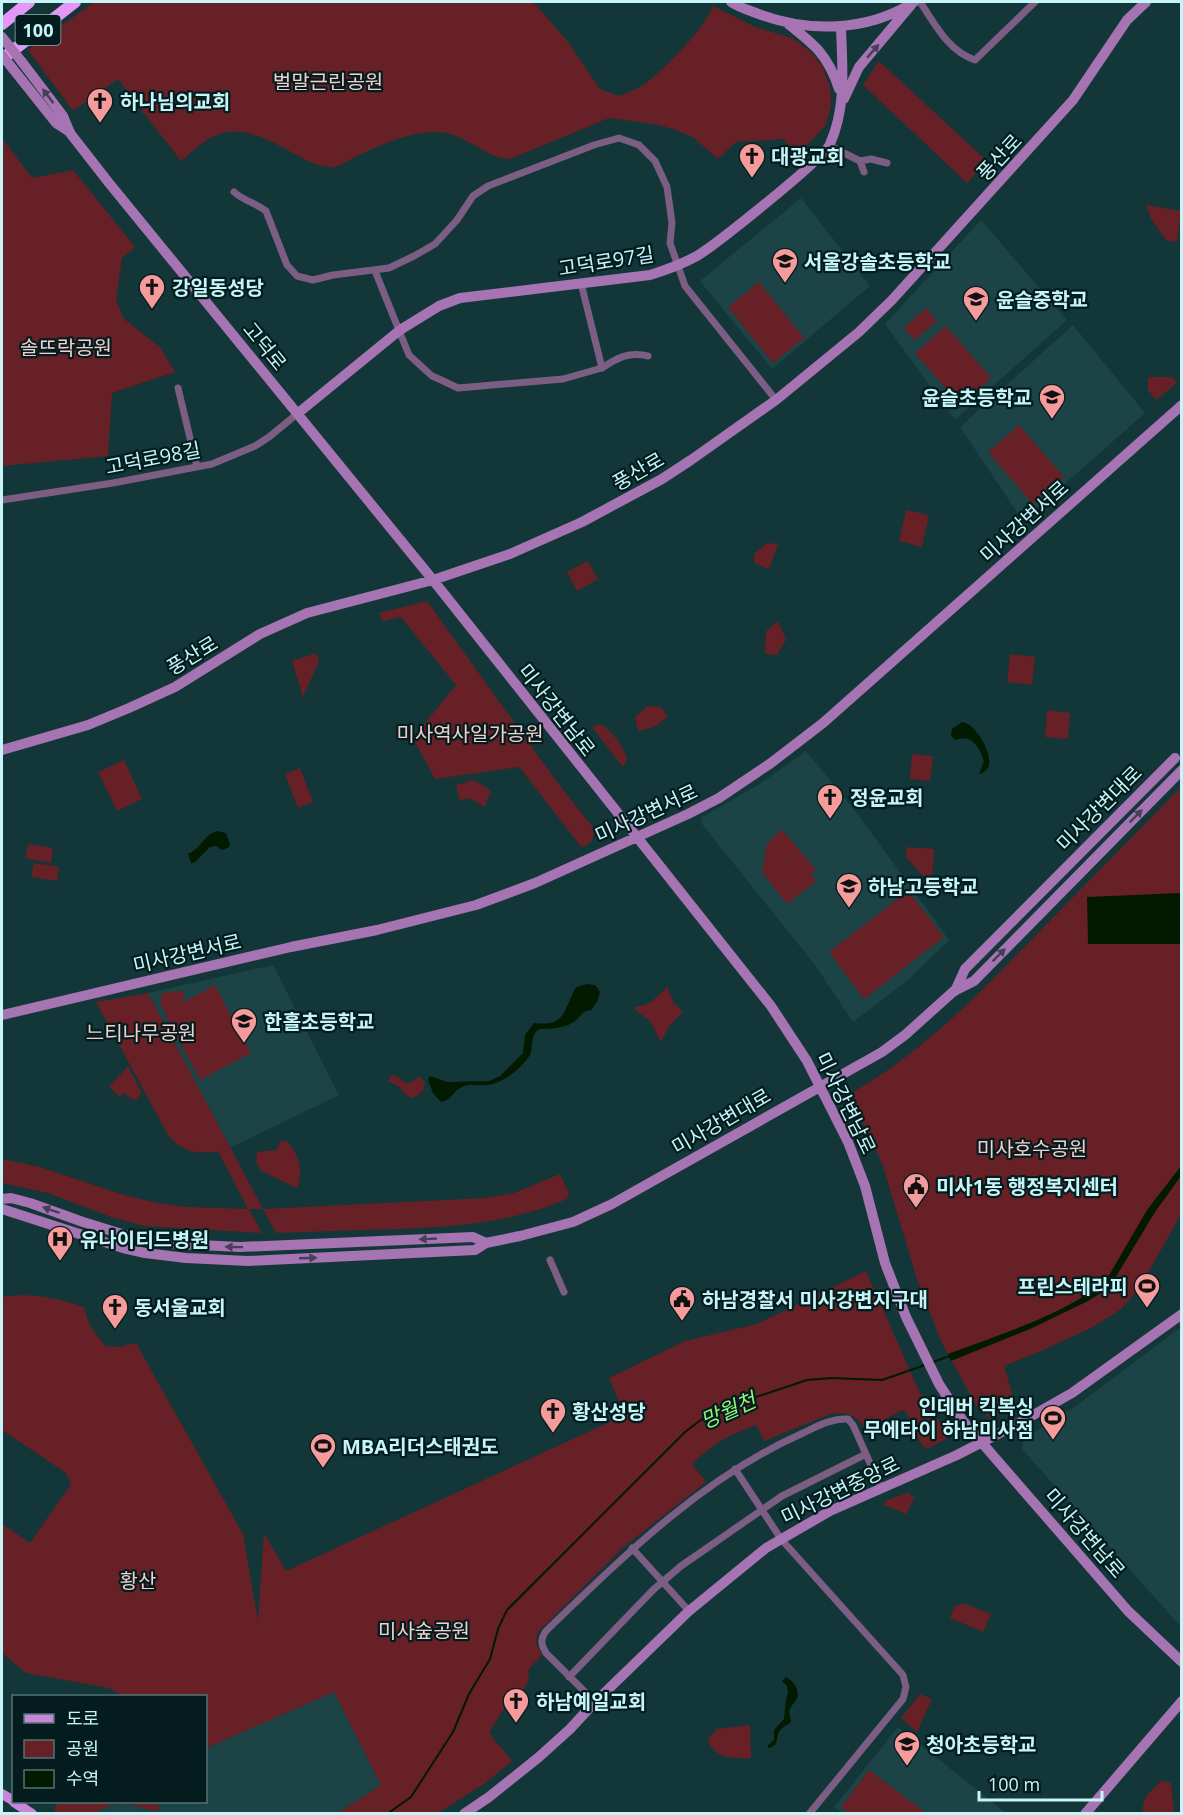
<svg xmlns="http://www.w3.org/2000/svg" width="1183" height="1815" font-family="'Open Sans','Noto Sans KR',sans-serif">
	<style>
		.built { fill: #1c4446 }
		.green { fill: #672025 }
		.water { fill: #021a00 }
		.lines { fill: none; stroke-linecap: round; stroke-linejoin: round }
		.stream { stroke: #021a00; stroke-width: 2 }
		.street { stroke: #7c5d84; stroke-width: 7 }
		.secondary { stroke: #a774b3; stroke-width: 10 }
		.primary { stroke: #c786d7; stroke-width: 10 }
		.highway { stroke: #e596f8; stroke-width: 12 }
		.secondary-bridge { stroke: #a774b3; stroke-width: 10 }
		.oneway { fill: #453f59 }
		.labels { text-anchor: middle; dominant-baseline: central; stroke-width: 4.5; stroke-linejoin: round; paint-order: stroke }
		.shield { fill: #041c1d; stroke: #8bb4b6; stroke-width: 1.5 }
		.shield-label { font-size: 18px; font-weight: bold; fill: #c5f5f8 }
		.park-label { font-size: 20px; fill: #f1cfce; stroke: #041c1d }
		.poi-label { font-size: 20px; font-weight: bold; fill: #c5f5f8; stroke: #041c1d; text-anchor: start }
		.street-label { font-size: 20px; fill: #c5f5f8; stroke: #041c1d }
		.water-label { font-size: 21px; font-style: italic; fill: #90f477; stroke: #041c1d }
	</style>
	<rect width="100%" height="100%" fill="#133638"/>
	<path class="built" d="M801,198L870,286L772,369L700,281Z
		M981,220L1067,320L955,420L885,324Z
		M1073,325L1145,413L1023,521L960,427Z
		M806,751L860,817L949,940L908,980L853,1022L815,965L701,823L702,817L758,785Z
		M273,965L339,1095L230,1148L148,993Z
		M1181,1327V1627L1022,1449L1024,1439L1076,1406Z
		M334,1691L381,1785L338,1813L95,1814L110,1805L125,1803L156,1811L160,1802H206V1748Z
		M898,1727L1006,1813L843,1814L834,1807Z"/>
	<path class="green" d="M94,2H531L537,6L568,42L600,89L619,96C627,93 637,89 645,84C667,66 702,32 713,6L755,27L792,38L811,52L822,66L830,86L831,105L826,125L797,156L784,139L736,142L718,159L693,137L673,129L654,124L609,118L510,159C490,158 474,143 456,136C420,121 366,152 334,168C326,166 315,165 308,161C279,147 247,121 214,136C202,142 191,152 181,161L118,79L73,111L28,50Z
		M879,61L987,161L967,183L863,85Z
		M2,138L32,178L73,170L135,247L122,258L116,300L124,319L160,347L175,372L112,393L108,456L2,466Z
		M1146,205L1181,211L1177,242L1166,240L1151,219Z
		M759,282L804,338L773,363L728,307Z
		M926,308L937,321L914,340L904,328Z
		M946,326L991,378L960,405L915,353Z
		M1148,377H1172L1177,383L1156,400L1148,390Z
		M1019,425L1064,477L1033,504L988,452Z
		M906,510L929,515L922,547L899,541Z
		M767,543L778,544L769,569L754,563V554Z
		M588,561L598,579L577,591L567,572Z
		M427,601L557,782L595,830L592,841L582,848L519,767L435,779L413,738L456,685L401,617L383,621L379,613Z
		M778,621L786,640L777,655L765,654L766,631Z
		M316,653L319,661L303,697L292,661Z
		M1010,654L1035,657L1032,685L1007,682Z
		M648,706L661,707L668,717L654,727L638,731L635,717Z
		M1047,710L1070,713L1068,739L1045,737Z
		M601,724C614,734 622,744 627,759L623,767L592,727Z
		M912,754L933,756L930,781L910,779Z
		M124,760L142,799L117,811L98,772Z
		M300,768L313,802L298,808L285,774Z
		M474,780L491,791L485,807L470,798L460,801L456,785Z
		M1181,787V1214L1139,1289L1120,1310L1091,1328L1041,1351L1004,1366L1016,1406L991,1419L977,1407L940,1339L917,1279L883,1166L874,1145L852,1102L855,1091C924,1051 979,994 1034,937C1083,887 1132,837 1181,787Z
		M782,830L816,869L811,874L816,881L787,904L762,872L767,843Z
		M28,844L53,848L51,863L25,858Z
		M907,847L934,849L932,880L922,875L906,857Z
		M34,863L59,867L57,881L31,877Z
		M908,891L944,937L864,999L829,952Z
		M215,985L251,1053L200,1080L164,1012L166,1011L162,1008L160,999L163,993L182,991L185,997L180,1004Z
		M667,987L674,1003L683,1012L669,1026L661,1042L650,1021L633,1008L650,1003Z
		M148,993L263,1209L485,1198L514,1193L560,1174L569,1194L567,1199C504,1227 431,1228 363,1230C334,1231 305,1232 276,1233L263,1209H249L262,1233L144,1226L111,1217L48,1193L2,1183V1159L40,1167L124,1195L158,1203L186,1207L248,1209L218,1151C198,1155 181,1152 168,1135L96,1002Z
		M128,1066L142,1093L135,1101L124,1093L120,1097L109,1087Z
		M393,1074L407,1084L420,1077L425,1083C424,1092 420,1095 411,1098L404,1093L400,1087L388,1081Z
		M286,1141C299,1153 304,1172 297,1188L261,1171L256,1161L257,1152L277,1150L279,1142Z
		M866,1271L919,1391L945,1430L946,1439L927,1449C913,1441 917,1418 902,1410L866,1430C858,1416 848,1411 831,1414L764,1441L756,1425C727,1436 715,1442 692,1464L706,1482L626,1545L538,1632L536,1643L542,1655L528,1670L529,1680L524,1689L515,1690L489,1733L512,1761L484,1784L438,1813H338L381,1785L334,1692L206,1748V1696H122L109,1688L26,1673L2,1653V1524L30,1543L71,1484L66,1473L2,1430V1297C31,1292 57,1298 84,1307L89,1324L105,1346L120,1347L136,1343L243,1534L258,1621L264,1533L286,1571L625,1415L609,1378L685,1341L757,1324Z
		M910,1492L911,1497H915L906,1514L884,1505L885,1501Z
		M963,1603L991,1614L983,1632L950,1618L954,1607Z
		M920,1694L932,1699L917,1732L901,1718Z
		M750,1725L751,1758C734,1759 712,1758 708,1739L717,1729Z
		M869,1770L926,1813H849L841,1807Z
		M1161,1781L1171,1783L1174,1813H1143C1141,1798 1151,1791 1161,1781Z
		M58,1802H160L157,1812L125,1803L110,1805L95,1813H57L54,1809Z"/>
	<path class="water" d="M962,722C975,723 992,752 989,765C988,770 983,773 979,774L984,761C980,748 972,733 956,740L951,736L952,729Z
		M217,831L226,833L230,844L229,847L222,850L216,846L210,847L194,863H191L188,854C202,848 203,835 217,831Z
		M1181,893V944H1088L1087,897Z
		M587,984L595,985L600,992L597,1002L591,1010C581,1011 581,1018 572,1023C565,1028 548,1029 539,1029C528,1037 535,1049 528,1058C518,1071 502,1084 485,1085C477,1086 470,1083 462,1087C451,1092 455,1098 441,1102L433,1093L428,1080L430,1076L447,1082L489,1081L500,1076L523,1053L525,1035L534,1023C566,1027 563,1011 576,987Z
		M1181,1166V1176L1155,1212L1114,1280L1104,1291L1088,1301L1030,1329L951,1361L948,1354C993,1337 1076,1311 1108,1277L1147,1210Z
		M786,1677C793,1681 800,1689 797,1698C795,1703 791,1705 789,1711L791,1722C787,1725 782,1727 779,1732C776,1739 779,1745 769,1748L767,1746L774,1740V1730L784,1719L786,1699L788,1692L787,1686L782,1681Z"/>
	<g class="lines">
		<path class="stream" d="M933,1362L950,1356
			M387,1814L411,1797L453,1732L469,1694L490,1659L498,1629L507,1610L685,1432L706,1416L723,1408L807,1380L831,1378L882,1380L925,1365"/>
		<path class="street" d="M920,2C936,25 947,50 975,60L1035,2
			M830,146L860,161L871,159L887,163
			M860,161L864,172
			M234,192C244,201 256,203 266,211L287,265L297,276L313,280L333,275L389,268L414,256L435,244L457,220L473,196L488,186L594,145L619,138L639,145L655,161L667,187L672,223L670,243L685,286L776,400
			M375,271L409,355L432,376L439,379L458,388L563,379L602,368L581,283
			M602,368C617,358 629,351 648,356
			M178,388L197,467
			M2,500L113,483L212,464L255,446L269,437L297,414
			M550,1260L564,1292
			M735,1469L781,1539L903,1675L906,1687L903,1699L809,1814
			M632,1548L689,1611
			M569,1677L653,1590L681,1566L782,1496L866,1454
			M595,1702L546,1653C541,1644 540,1640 546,1631C623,1557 702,1478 801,1434C816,1427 831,1418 848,1419L853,1425L881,1488"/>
		<path class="secondary" d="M731,2C738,7 748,10 756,13C808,33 867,32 914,2
			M787,23C815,45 828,55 839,89
			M22,62L63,116L70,133L109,183L433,580L771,1006L807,1061L848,1142L865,1186L885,1263L906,1317L939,1384L963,1421L1128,1611L1182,1662
			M13,69L56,123L70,132
			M844,99L859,67L911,5
			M297,414L400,330L439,306L460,298L650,275C666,270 682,264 697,256C715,245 824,159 830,144C847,106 842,66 841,26
			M2,750L88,725L129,708L175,687L260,634L307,613L433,580L510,554L582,522L662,479L691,460L776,400L859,332L892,300L1073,100L1127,20L1146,2
			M955,991L965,969L1175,758
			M2,1015L291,947L377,930L476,905L535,883L688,814L719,798L771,763L823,723L1182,405
			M2,1199L11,1198L30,1203L83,1222L135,1238L179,1244L240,1247L473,1237L486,1243
			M2,1209L123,1248L145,1253L186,1258L248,1261L475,1250L486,1243L520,1236L573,1222L612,1204L882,1052L905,1035L954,991L974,981L1182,770
			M464,1814L489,1797L539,1757L570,1729L595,1702L689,1611L766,1548L830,1511L957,1455L1021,1422L1072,1393L1182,1314
			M1085,1814L1182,1701"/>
		<path class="primary" d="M2,1794L14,1801
			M14,1802L32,1814"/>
		<path class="highway" d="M2,24L29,2
			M2,59L75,2"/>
		<path class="secondary-bridge" d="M2,37L22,62
			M2,55L13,69"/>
	</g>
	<defs><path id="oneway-solid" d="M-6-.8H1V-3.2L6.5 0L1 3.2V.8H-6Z" transform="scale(1.5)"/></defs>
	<g class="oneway">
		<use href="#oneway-solid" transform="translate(873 51) rotate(-49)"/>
		<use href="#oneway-solid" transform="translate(48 96) rotate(-127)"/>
		<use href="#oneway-solid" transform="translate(1136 816) rotate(-45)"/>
		<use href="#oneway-solid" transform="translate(999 955) rotate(-45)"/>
		<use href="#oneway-solid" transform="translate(51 1210) rotate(-161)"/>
		<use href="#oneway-solid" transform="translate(428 1239) rotate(177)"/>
		<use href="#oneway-solid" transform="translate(234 1247) rotate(-179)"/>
		<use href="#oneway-solid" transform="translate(308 1258) rotate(-2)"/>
	</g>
	<defs>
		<g id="church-pin" transform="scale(1.35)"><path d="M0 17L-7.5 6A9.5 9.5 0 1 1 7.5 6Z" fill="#f59b9b" stroke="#041c1d"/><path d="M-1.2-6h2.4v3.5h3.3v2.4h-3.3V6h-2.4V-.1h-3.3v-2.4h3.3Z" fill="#111"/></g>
		<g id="school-pin" transform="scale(1.35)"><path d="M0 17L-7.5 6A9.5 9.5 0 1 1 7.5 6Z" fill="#f59b9b" stroke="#041c1d"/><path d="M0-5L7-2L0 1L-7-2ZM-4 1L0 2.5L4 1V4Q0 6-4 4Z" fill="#111"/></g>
		<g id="civic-pin" transform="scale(1.35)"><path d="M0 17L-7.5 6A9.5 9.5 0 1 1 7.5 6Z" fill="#f59b9b" stroke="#041c1d"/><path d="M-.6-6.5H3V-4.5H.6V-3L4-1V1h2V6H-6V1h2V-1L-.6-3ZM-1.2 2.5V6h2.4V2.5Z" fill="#111"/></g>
		<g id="hospital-pin" transform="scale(1.35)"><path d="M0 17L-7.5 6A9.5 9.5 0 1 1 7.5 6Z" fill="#f59b9b" stroke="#041c1d"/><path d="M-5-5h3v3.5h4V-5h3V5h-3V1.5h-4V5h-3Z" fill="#111"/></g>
		<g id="stadium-pin" transform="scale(1.35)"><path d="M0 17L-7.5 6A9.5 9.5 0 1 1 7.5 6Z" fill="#f59b9b" stroke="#041c1d"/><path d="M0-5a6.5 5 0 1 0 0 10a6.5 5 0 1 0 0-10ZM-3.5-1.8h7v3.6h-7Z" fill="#111"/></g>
	</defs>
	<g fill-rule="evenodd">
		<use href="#church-pin" x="100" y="101"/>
		<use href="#church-pin" x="752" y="156"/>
		<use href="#school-pin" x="785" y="261"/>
		<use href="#church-pin" x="152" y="287"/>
		<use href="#school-pin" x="976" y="299"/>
		<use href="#school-pin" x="1052" y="397"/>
		<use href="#church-pin" x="830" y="797"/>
		<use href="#school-pin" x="849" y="886"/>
		<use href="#school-pin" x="244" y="1021"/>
		<use href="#civic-pin" x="916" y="1186"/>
		<use href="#hospital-pin" x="60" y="1239"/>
		<use href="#stadium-pin" x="1147" y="1286"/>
		<use href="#civic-pin" x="682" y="1299"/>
		<use href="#church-pin" x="115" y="1307"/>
		<use href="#church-pin" x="553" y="1411"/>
		<use href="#stadium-pin" x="1053" y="1418"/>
		<use href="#stadium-pin" x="323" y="1446"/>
		<use href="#church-pin" x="516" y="1701"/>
		<use href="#school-pin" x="907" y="1744"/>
	</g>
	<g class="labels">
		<rect class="shield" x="15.5" y="15" width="45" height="30" rx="4.5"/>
		<g class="shield-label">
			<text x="38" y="30">100</text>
		</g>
		<g class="park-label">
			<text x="328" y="81">벌말근린공원</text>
			<text x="66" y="347">솔뜨락공원</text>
			<text x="470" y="733">미사역사일가공원</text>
			<text x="141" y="1032">느티나무공원</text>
			<text x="1032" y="1148">미사호수공원</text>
			<text x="138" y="1580">황산</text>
			<text x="424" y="1630">미사숲공원</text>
		</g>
		<g class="poi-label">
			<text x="120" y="101">하나님의교회</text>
			<text x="771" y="156">대광교회</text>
			<text x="804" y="261">서울강솔초등학교</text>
			<text x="172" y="287">강일동성당</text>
			<text x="996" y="299">윤슬중학교</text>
			<text x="1032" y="397" text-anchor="end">윤슬초등학교</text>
			<text x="850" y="797">정윤교회</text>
			<text x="868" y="886">하남고등학교</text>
			<text x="264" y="1021">한홀초등학교</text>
			<text x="936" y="1186">미사1동 행정복지센터</text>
			<text x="80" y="1239">유나이티드병원</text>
			<text x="1128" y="1286" text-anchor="end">프린스테라피</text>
			<text x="702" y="1299">하남경찰서 미사강변지구대</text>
			<text x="134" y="1307">동서울교회</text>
			<text x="1034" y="1406" text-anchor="end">인데버 킥복싱<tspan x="1034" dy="23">무에타이 하남미사점</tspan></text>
			<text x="572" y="1411">황산성당</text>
			<text x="342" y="1446">MBA리더스태권도</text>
			<text x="536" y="1701">하남예일교회</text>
			<text x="926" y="1744">청아초등학교</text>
		</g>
		<g class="street-label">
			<text transform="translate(999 157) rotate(-47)">풍산로</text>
			<text transform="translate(606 261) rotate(-9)">고덕로97길</text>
			<text transform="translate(265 346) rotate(51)">고덕로</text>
			<text transform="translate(153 458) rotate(-11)">고덕로98길</text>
			<text transform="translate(638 471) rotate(-30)">풍산로</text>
			<text transform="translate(1024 521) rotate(-42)">미사강변서로</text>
			<text transform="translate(192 655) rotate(-31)">풍산로</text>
			<text transform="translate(557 710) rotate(52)">미사강변남로</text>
			<text transform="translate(1099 808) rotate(-45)">미사강변대로</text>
			<text transform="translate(646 813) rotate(-25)">미사강변서로</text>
			<text transform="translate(187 953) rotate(-13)">미사강변서로</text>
			<text transform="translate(846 1103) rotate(64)">미사강변남로</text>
			<text transform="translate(721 1121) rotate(-30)">미사강변대로</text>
			<text transform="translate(840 1490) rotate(-26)">미사강변중앙로</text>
			<text transform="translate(1085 1533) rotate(49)">미사강변남로</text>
		</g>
		<g class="water-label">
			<text transform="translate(728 1410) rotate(-24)">망월천</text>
		</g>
	</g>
	<rect width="1183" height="1815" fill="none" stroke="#c5f5f8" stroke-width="6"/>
	<rect x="12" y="1695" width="195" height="108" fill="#041c1d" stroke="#517375" stroke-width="1.5"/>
	<rect x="24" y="1714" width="30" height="9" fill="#c786d7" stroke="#517375" stroke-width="1.5"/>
	<text x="66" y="1725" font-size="18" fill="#c5f5f8">도로</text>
	<rect x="24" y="1740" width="30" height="18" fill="#672025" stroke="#517375" stroke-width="1.5"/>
	<text x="66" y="1755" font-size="18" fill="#c5f5f8">공원</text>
	<rect x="24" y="1770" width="30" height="18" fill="#021a00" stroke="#517375" stroke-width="1.5"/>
	<text x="66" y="1785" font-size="18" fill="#c5f5f8">수역</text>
	<path d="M979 1791v9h123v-9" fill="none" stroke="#c5f5f8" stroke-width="3"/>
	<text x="988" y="1791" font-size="18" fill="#c5f5f8" stroke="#041c1d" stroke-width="4.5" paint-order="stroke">100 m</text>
</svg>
